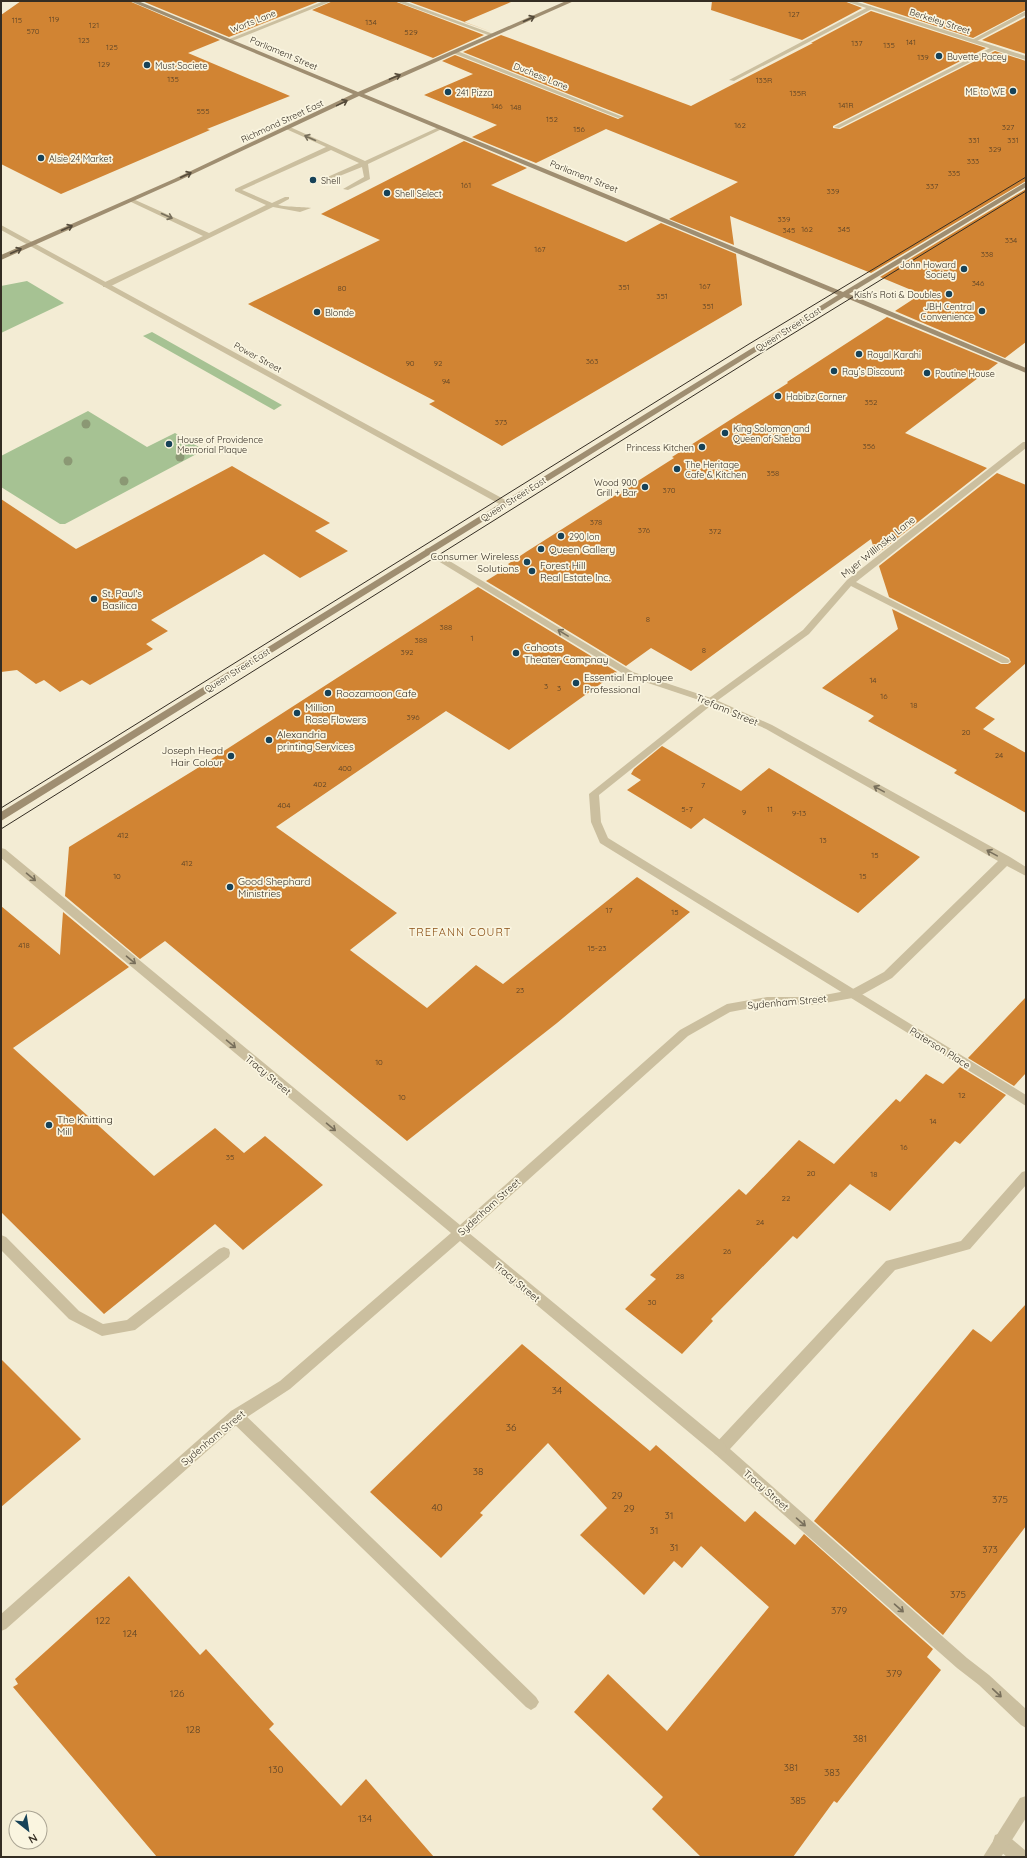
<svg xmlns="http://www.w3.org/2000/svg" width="1027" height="1858" font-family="Quicksand,sans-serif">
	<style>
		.green { fill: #a6c293 }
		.building { fill: #d18433 }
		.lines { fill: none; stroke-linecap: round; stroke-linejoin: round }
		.service { fill: #cbbf9f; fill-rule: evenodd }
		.minor { fill: #cbbf9f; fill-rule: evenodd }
		.tertiary { fill: #cbbf9f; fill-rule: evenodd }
		.secondary { fill: #9f8e71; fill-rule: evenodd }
		.tram { stroke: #342d23; stroke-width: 1 }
		.tree { fill: #8b9874 }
		.oneway { stroke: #544a3a }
		.oneway2 { stroke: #786f5b }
		.poi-dot { fill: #164258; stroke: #faf5e0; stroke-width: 1.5 }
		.labels { text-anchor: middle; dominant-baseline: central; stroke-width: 3.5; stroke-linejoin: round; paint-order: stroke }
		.number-label { font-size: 8px; fill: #5b4327 }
		.far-street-label { font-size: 9px; fill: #342d23; stroke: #faf5e0 }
		.far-poi-label { font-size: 9px; fill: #342d23; stroke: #faf5e0; text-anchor: start }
		.street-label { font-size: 10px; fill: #342d23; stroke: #faf5e0 }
		.poi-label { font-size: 10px; fill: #342d23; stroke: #faf5e0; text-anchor: start }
		.near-number-label { font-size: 10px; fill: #5b4327 }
		.neighbourhood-label { font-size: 11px; letter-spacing: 1px; fill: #8a5016; stroke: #faf5e0 }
	</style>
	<rect width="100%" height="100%" fill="#f3ecd4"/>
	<path class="green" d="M27,281L64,303L1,333V286Z
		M152,332L282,405L274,410L143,336Z
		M88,411L147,447L175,433L204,450L65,524H60L1,487V456Z"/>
	<path class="building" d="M21,1H129L220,40L188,53L290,96L207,129L210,130L61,194L1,164V15Z
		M142,1H320L229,37Z
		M333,1H394L484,35L433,58L312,10Z
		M407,1H510L511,2L464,22L492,32Z
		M712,1H844L862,8L802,40L711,10Z
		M859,1H1026V10L973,38Z
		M871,11L986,48L833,126V128L840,129L995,51L1026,61V181L871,273L730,216L734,245L669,219L738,182L606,129L536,163L472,137L497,125L424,95L473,74L442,61L455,55L618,119L624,116L463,52L501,35L691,106L813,43H811Z
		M1026,17V54L982,40Z
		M464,141L527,168L491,185L626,242L661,223L736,254L742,305L502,446L429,404L435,401L248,304L380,240L321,214Z
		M1026,189V342L1005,358L895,311L921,294L880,277Z
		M887,317L998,363L905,433L987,468L876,555L871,539L691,671L651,648L626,666L486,581L510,566L508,564L526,552L674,458L672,457L788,383L787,382Z
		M232,466L330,523L315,531L348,551L300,578L264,554L151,620L168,631L146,644L153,649L90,685L82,680L60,692L44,680L36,684L17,670L1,672V499L76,549Z
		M997,473L1026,485V663L975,708L995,719L983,729L1026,753V813L954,773L957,770L868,721L874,716L822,688L898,629L892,609L1001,664H1008L1011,662L1009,658L889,597L879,566Z
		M478,587L617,672L509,750L446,711L276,827L397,913L350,950L427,1008L476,965L503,984L637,877L690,912L557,1023L407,1141L165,941L140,959L65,896L69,847L196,769Z
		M662,746L741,791L769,768L920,857L858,913L704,818L691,829L627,790L641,780L631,774L634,769Z
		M1,906L60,955L63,912L129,967L13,1048L154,1176L215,1128L244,1153L265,1136L323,1185L243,1250L215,1224L104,1314L1,1212Z
		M1026,997V1073L1014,1086L968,1058Z
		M960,1067L1006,1095L960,1144L955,1141L890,1211L850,1184L797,1239L793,1236L711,1319L713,1321L682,1354L625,1309L656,1279L650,1275L739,1189L746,1195L799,1140L834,1164L896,1099L900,1102L926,1074L943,1084Z
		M1026,1304V1526L943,1635L814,1521L973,1329L991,1342Z
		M522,1344L650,1451L656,1445L745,1522L755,1511L795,1545L804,1534L933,1649L927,1657L941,1670L837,1803L834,1801L793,1857H701L652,1809L663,1797L574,1712L608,1674L667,1731L769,1607L701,1546L682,1568L674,1561L644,1595L580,1535L607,1508L548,1443L480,1513L483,1515L441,1558L370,1492Z
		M1,1359L81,1439L1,1507Z
		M129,1576L200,1655L206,1649L274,1724L269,1729L341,1806L366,1779L434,1857H157L13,1687L18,1684L15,1679Z"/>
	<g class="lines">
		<path class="service" d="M324,1H332L232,41L227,40Z
			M395,1H403L496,35L491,36Z
			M870,6L873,8L872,9L734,81L729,80Z
			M1026,11V15L975,42L970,41Z
			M994,46L996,47V49L839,128L834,127Z
			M453,51H457L623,117L618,118L453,53Z
			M286,127H290L365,161L439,127L444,128L368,164L370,179L348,190L343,189L364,177L362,167L327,181H323V179L359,163L331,150L242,190L272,203L285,197H289V199L278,205C286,207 309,207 311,208L300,212L273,207L109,287H103V283L203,236L129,201V199H133L209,233L266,205L235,191V189L326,147L286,129Z
			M1023,442H1026V448L856,582L1008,659L1010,661L1008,663H1002L851,586L809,634L714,703L599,795L601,822L608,838L1026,1095V1106L600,843L591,822L589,794L708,699L803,630L847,580Z
			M1026,1171V1185L970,1249L895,1270L730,1449L967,1658L989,1675L1026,1709V1728L1021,1725L979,1685L957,1668L715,1454L713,1449L715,1444L886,1261L961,1241L1022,1172Z
			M1,1235L6,1237L79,1311L103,1324L127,1320L219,1249L224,1247L229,1249L230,1253L229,1257L135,1330L102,1336L69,1319L1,1250Z
			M236,1410L241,1411L536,1697L539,1702L536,1707L531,1710L526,1707L231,1421L229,1416L231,1411Z"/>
		<path class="minor" d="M845,1H854L1026,56V60Z
			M1,225L509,502L510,504L509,506H503L1,230Z
			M428,548L633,672L714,699L772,725L1010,857L1026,867V876L1007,866L892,978L858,997L814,1005H767L730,1012L688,1036L469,1233L725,1444L727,1449L725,1454L720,1456L715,1454L460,1241L290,1389L241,1421L6,1629L1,1631V1614L231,1411L280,1381L451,1233L1,858V848L5,849L460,1225L680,1030L727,1004L767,997H814L851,990L884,972L998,861L766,729L708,703L627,676L425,553V549Z
			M1001,1833L1007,1835L1026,1851V1857H1007L995,1847L993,1841L995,1835Z"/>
		<path class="tertiary" d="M1026,1796V1818L1001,1857H983L1020,1798Z"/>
		<path class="secondary" d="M130,1H138L358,92L566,1H574L364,94L843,292L1026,182V187L849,294L1026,368V373L844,297L1,821V812L838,295L359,96L178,181L1,260V255L174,179L353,94Z"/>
		<path class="tram" d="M1,808L749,344L1026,177
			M1,829L763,352L1026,191"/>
	</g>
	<g class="tree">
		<circle cx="86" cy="424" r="4.5"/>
		<circle cx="180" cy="457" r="4.5"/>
		<circle cx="68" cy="461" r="4.5"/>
		<circle cx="124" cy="481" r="4.5"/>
	</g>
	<defs><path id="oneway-shaft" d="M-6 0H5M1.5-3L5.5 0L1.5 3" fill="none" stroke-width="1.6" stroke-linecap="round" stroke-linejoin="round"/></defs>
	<g class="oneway">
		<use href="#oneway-shaft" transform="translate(529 19) rotate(-24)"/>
		<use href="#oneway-shaft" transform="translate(395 77) rotate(-23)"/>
		<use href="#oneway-shaft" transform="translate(342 103) rotate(-26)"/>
		<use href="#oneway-shaft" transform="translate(186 175) rotate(-25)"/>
		<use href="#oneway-shaft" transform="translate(67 228) rotate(-24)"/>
		<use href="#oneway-shaft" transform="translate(16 251) rotate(-24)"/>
	</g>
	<g class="oneway2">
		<use href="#oneway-shaft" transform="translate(310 138) rotate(-156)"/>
		<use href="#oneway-shaft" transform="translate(167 216) rotate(24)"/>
		<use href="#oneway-shaft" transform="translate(563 633) rotate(-149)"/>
		<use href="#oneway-shaft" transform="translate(879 789) rotate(-151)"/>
		<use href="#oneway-shaft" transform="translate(992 853) rotate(-151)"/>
		<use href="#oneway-shaft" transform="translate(31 877) rotate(40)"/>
		<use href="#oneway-shaft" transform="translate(131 960) rotate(40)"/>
		<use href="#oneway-shaft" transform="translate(231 1044) rotate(40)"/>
		<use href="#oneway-shaft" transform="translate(331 1127) rotate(40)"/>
		<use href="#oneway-shaft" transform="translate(801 1522) rotate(41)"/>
		<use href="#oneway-shaft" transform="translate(899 1608) rotate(41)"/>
		<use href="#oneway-shaft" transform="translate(997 1693) rotate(43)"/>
	</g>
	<g class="poi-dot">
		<circle cx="939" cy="56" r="4"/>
		<circle cx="147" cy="65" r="4"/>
		<circle cx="1013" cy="91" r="4"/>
		<circle cx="448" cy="92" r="4"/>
		<circle cx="41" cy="158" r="4"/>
		<circle cx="313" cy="180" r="4"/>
		<circle cx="387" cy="193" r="4"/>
		<circle cx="964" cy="269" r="4"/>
		<circle cx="949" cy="294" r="4"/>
		<circle cx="982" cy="311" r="4"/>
		<circle cx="317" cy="312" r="4"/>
		<circle cx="859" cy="354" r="4"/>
		<circle cx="834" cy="371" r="4"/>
		<circle cx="927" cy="373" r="4"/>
		<circle cx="778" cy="396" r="4"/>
		<circle cx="725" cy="433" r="4"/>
		<circle cx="169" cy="444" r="4"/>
		<circle cx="702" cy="447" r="4"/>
		<circle cx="677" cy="469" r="4"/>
		<circle cx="645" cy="487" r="4"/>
		<circle cx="561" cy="536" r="4"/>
		<circle cx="541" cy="549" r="4"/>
		<circle cx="527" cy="562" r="4"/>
		<circle cx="532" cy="571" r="4"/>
		<circle cx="94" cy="599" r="4"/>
		<circle cx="516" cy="653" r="4"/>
		<circle cx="576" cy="683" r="4"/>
		<circle cx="328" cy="693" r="4"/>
		<circle cx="297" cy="713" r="4"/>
		<circle cx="269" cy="740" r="4"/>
		<circle cx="231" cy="756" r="4"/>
		<circle cx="230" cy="887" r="4"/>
		<circle cx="49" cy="1125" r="4"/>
	</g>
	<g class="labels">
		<g class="number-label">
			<text x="794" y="14">127</text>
			<text x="54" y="19">119</text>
			<text x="17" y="20">115</text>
			<text x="371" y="22">134</text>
			<text x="94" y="25">121</text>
			<text x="33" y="31">570</text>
			<text x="411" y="32">529</text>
			<text x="84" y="40">123</text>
			<text x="911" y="42">141</text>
			<text x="857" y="43">137</text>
			<text x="889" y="45">135</text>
			<text x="112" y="47">125</text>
			<text x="923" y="57">139</text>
			<text x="104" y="64">129</text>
			<text x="173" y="79">135</text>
			<text x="764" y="80">133R</text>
			<text x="798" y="93">135R</text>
			<text x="846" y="105">141R</text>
			<text x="497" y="106">146</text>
			<text x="516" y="107">148</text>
			<text x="203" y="111">555</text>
			<text x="552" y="119">152</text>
			<text x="740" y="125">162</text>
			<text x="1008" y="127">327</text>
			<text x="579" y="129">156</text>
			<text x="974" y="140">331</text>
			<text x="1013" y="140">331</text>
			<text x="995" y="149">329</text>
			<text x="973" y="161">333</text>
			<text x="954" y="173">335</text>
			<text x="466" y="185">161</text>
			<text x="932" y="186">337</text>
			<text x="833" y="191">339</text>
			<text x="784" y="219">339</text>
			<text x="807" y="229">162</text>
			<text x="844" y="229">345</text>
			<text x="789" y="230">345</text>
			<text x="1011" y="240">334</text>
			<text x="540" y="249">167</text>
			<text x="987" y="254">338</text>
			<text x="978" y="283">346</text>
			<text x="705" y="286">167</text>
			<text x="624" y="287">351</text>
			<text x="342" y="288">80</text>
			<text x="662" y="296">351</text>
			<text x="708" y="306">351</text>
			<text x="592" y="361">363</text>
			<text x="410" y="363">90</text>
			<text x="438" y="363">92</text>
			<text x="446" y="381">94</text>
			<text x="871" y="402">352</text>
			<text x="501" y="422">373</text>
			<text x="869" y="446">356</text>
			<text x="773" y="473">358</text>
			<text x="669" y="490">370</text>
			<text x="596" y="522">378</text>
			<text x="644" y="530">376</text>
			<text x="715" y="531">372</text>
			<text x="648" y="619">8</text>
			<text x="446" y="627">388</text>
			<text x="472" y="638">1</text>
			<text x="421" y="640">388</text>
			<text x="704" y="650">8</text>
			<text x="407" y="652">392</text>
			<text x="873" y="680">14</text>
			<text x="546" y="686">3</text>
			<text x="559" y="688">3</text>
			<text x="884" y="696">16</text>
			<text x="914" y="705">18</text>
			<text x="413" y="717">396</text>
			<text x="966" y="732">20</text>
			<text x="999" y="755">24</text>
			<text x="345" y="768">400</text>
			<text x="320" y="784">402</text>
			<text x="703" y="785">7</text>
			<text x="284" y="805">404</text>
			<text x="687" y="809">5-7</text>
			<text x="770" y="809">11</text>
			<text x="744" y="812">9</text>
			<text x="799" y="813">9-13</text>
			<text x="123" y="835">412</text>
			<text x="823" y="840">13</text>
			<text x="875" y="855">15</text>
			<text x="187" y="863">412</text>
			<text x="117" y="876">10</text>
			<text x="863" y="876">15</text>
			<text x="609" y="910">17</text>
			<text x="675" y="912">15</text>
			<text x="24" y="945">418</text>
			<text x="597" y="948">15-23</text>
			<text x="520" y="990">23</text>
			<text x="379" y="1062">10</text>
			<text x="962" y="1095">12</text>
			<text x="402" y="1097">10</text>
			<text x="933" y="1121">14</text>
			<text x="904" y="1147">16</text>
			<text x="230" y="1157">35</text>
			<text x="811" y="1173">20</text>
			<text x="874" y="1174">18</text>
			<text x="786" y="1198">22</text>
			<text x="760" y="1222">24</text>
			<text x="727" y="1251">26</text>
			<text x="680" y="1276">28</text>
			<text x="652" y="1302">30</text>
		</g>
		<g class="far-street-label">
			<text transform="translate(253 21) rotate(-22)">Worts Lane</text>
			<text transform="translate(940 21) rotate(18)">Berkeley Street</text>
			<text transform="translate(284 53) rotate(23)">Parliament Street</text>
			<text transform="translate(541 76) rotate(22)">Duchess Lane</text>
			<text transform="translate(282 121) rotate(-25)">Richmond Street East</text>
			<text transform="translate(584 176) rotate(22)">Parliament Street</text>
			<text transform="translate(788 329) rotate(-32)">Queen Street East</text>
			<text transform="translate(258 357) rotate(29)">Power Street</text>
			<text transform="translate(513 499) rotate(-32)">Queen Street East</text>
			<text transform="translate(237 670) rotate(-32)">Queen Street East</text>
		</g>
		<g class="far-poi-label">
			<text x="947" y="56">Buvette Pacey</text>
			<text x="155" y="65">Must Societe</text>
			<text x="1005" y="91" text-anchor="end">ME to WE</text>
			<text x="456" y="92">241 Pizza</text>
			<text x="49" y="158">Alsie 24 Market</text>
			<text x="321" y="180">Shell</text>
			<text x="395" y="193">Shell Select</text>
			<text x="956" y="264" text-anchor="end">John Howard<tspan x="956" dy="10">Society</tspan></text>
			<text x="941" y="294" text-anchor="end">Kish's Roti &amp; Doubles</text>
			<text x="974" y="306" text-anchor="end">JBH Central<tspan x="974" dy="10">Convenience</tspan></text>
			<text x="325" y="312">Blonde</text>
			<text x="867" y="354">Royal Karahi</text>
			<text x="842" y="371">Ray’s Discount</text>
			<text x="935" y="373">Poutine House</text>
			<text x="786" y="396">Habibz Corner</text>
			<text x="733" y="428">King Solomon and<tspan x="733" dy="10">Queen of Sheba</tspan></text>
			<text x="177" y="439">House of Providence<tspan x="177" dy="10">Memorial Plaque</tspan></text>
			<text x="694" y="447" text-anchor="end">Princess Kitchen</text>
			<text x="685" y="464">The Heritage<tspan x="685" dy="10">Cafe &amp; Kitchen</tspan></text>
			<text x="637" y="482" text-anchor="end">Wood 900<tspan x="637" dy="10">Grill + Bar</tspan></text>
			<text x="569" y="536">290 Ion</text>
		</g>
		<g class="street-label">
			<text transform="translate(878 547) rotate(-39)">Myer Willinsky Lane</text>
			<text transform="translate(727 710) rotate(23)">Trefann Street</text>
			<text transform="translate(787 1002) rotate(-5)">Sydenham Street</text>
			<text transform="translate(940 1048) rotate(32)">Paterson Place</text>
			<text transform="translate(268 1075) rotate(40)">Tracy Street</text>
			<text transform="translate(489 1207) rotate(-42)">Sydenham Street</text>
			<text transform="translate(517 1282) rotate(40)">Tracy Street</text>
			<text transform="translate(213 1438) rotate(-40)">Sydenham Street</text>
			<text transform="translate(766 1490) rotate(41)">Tracy Street</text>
		</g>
		<g class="poi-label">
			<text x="549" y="549">Queen Gallery</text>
			<text x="519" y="556" text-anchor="end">Consumer Wireless<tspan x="519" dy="12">Solutions</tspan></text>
			<text x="540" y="565">Forest Hill<tspan x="540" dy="12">Real Estate Inc.</tspan></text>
			<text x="102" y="593">St. Paul's<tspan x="102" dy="12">Basilica</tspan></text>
			<text x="524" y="647">Cahoots<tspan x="524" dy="12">Theater Compnay</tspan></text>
			<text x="584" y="677">Essential Employee<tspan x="584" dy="12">Professional</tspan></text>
			<text x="336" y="693">Roozamoon Cafe</text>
			<text x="305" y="707">Million<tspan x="305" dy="12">Rose Flowers</tspan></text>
			<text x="277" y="734">Alexandria<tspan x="277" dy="12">printing Services</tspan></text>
			<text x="223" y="750" text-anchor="end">Joseph Head<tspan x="223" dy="12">Hair Colour</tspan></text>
			<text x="238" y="881">Good Shephard<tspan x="238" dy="12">Ministries</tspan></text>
			<text x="57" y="1119">The Knitting<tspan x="57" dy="12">Mill</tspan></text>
		</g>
		<g class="near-number-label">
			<text x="557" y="1390">34</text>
			<text x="511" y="1427">36</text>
			<text x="478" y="1471">38</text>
			<text x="617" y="1495">29</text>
			<text x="1000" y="1499">375</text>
			<text x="437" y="1507">40</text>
			<text x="629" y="1508">29</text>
			<text x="669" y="1515">31</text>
			<text x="654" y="1530">31</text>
			<text x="674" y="1547">31</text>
			<text x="990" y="1549">373</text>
			<text x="958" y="1594">375</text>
			<text x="839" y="1610">379</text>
			<text x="103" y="1620">122</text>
			<text x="130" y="1633">124</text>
			<text x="894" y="1673">379</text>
			<text x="177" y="1693">126</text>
			<text x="193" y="1729">128</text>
			<text x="860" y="1738">381</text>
			<text x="791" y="1767">381</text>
			<text x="276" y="1769">130</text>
			<text x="832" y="1772">383</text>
			<text x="798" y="1800">385</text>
			<text x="365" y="1818">134</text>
		</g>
		<g class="neighbourhood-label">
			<text x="460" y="932">TREFANN COURT</text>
		</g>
	</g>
	<rect width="1027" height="1858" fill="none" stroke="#342d23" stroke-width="4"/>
	<g transform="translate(28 1830) rotate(150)"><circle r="19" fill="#faf5e0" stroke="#aba594"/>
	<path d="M0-3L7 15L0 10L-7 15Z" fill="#164258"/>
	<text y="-6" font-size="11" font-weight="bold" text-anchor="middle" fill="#342d23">N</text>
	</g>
</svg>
